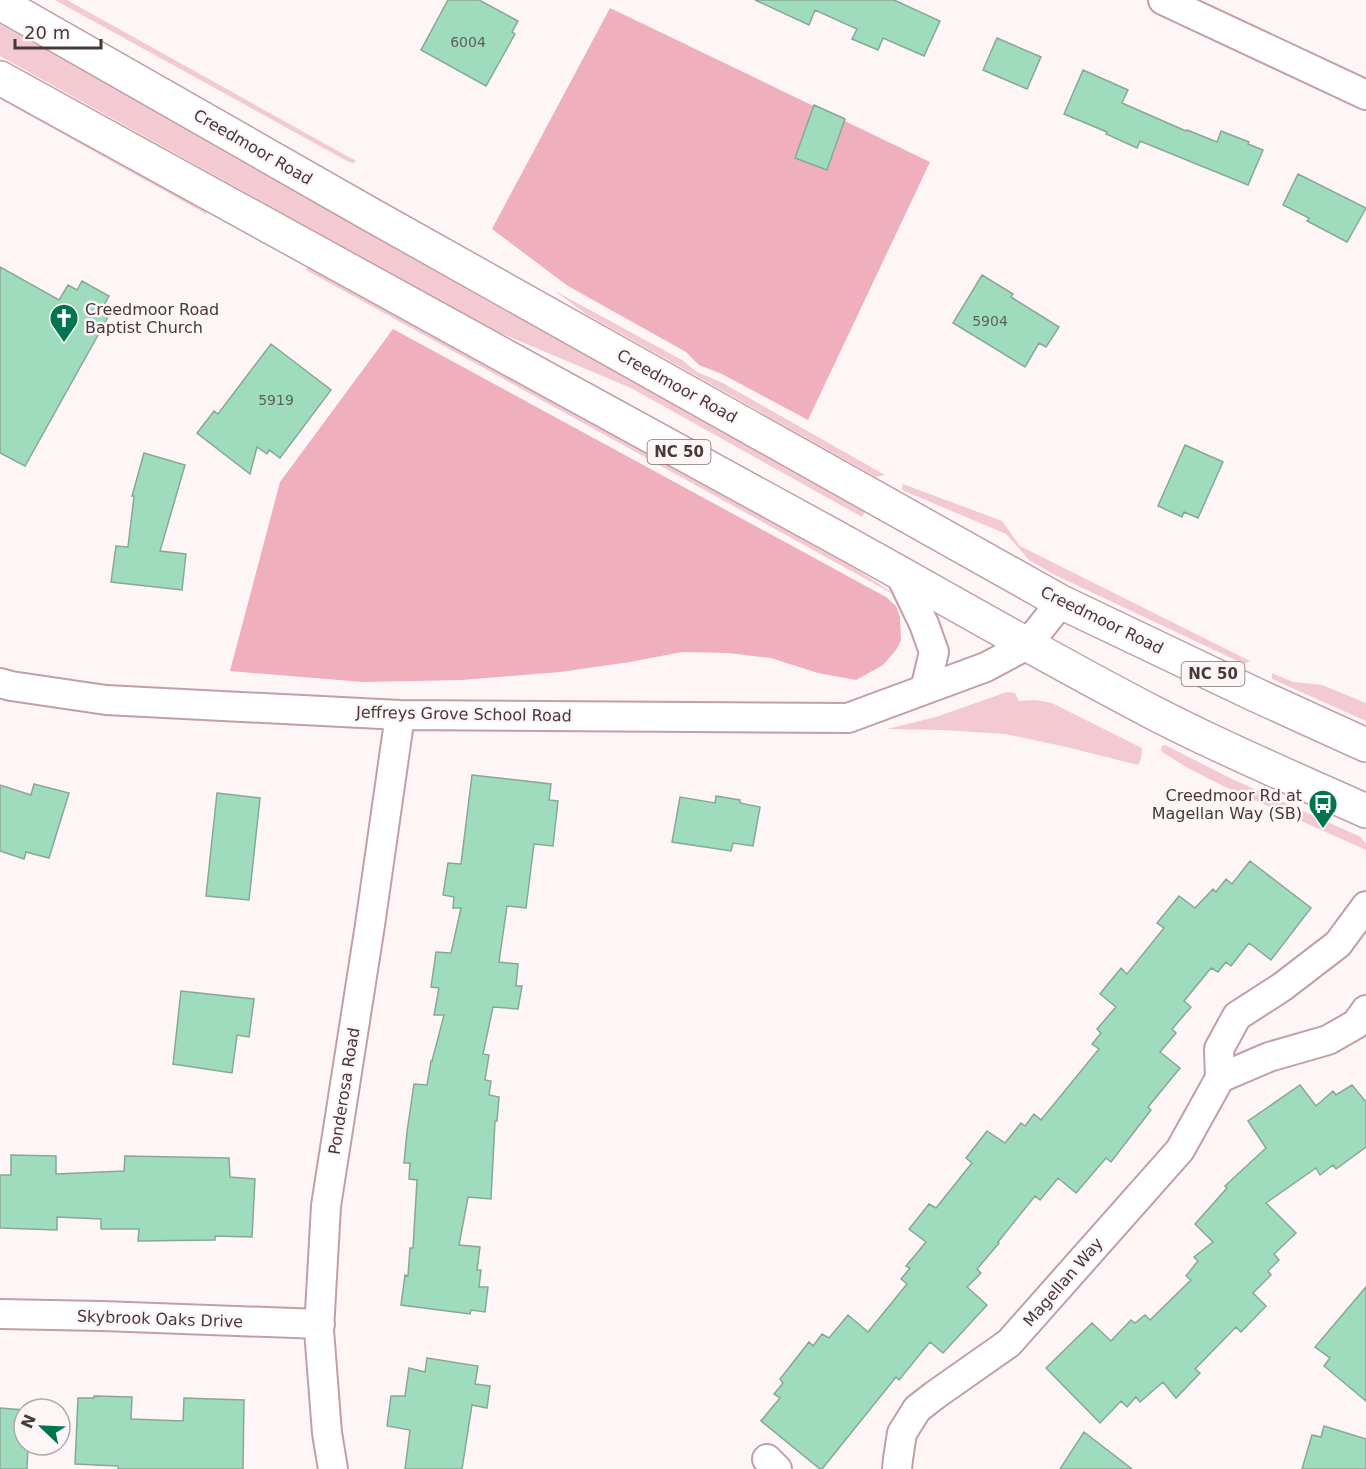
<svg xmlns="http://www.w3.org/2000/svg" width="1366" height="1469" font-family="'DejaVu Sans',sans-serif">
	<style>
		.green { fill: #f3cad2 }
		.forest { fill: #efafbd }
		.building { fill: #9edcbd; stroke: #88a897; stroke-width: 1.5 }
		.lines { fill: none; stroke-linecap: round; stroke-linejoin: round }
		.street-casing { stroke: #c29fa6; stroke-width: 32 }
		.primary-casing { stroke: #c29fa6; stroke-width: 36 }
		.street { stroke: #fff; stroke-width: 28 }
		.primary { stroke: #fff; stroke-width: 33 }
		.labels { text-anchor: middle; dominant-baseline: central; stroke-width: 5; stroke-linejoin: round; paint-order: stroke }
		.number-label { font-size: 14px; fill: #5d615c }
		.shield { fill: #fdf5f6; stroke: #7e7173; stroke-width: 1.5 }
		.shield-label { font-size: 15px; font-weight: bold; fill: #47383b }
		.street-label { font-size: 16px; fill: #47383b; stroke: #fdf5f6 }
		.poi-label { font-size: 16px; fill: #47383b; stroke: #fdf5f6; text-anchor: start }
	</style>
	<rect width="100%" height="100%" fill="#fdf5f6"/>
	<path class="green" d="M55,0H67L356,161L353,163L347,161Z
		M0,24L867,508L862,517L631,388L491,329L0,56Z
		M0,93L206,207V214L0,99Z
		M307,267L317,269L853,567L902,599L306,270Z
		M555,291L682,360L697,372L721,382L885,475L876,477L586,314Z
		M903,484L1002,521L1020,546L1250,661L1244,664L1053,574L1029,560L1006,534L902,490Z
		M1272,673L1293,682L1322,685L1366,703V721L1272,679Z
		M1007,692L1015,693L1019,701L1035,700L1052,703L1142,748L1141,759L1138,765L1066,747L1005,734L941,730L887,729L936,717Z
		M1165,745L1232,779L1361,837L1366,844V850L1223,786L1188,768L1162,752L1161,749L1162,746Z"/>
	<path class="forest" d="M610,8L930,162L808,420L722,374L699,365L686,352L568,286L492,229Z
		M393,329L886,597L896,606L900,617L901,640L896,650L883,665L856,680L818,673L771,658L728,653L682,652L630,662L560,672L462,680L363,682L230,671L280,482Z"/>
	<path class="building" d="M448,0H479L518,21L512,32L515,34L486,86L421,50Z
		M755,0H894L940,21L924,56L883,38L878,50L852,39L857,29L815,10L809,25Z
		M997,38L1041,57L1027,89L983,70Z
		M1083,70L1128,90L1122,103L1186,131L1187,130L1217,142L1221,131L1249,142L1248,144L1263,150L1248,185L1140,141L1137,148L1106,134L1107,132L1064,114Z
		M814,105L845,119L827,170L795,158Z
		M1298,174L1366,208L1347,242L1307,221L1309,218L1283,205Z
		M0,267L59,300L68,285L77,290L82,281L109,296L104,305L112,310L25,466L0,453Z
		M982,275L1013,294L1011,297L1059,327L1046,347L1039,343L1025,367L953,323Z
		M271,344L331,390L280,458L269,450L267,454L257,447L250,474L197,433L214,411L218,414Z
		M1185,445L1223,462L1198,518L1184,512L1182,517L1158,506Z
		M144,453L185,465L160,551L186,554L182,590L111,582L116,546L128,547L134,496H132Z
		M472,775L551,784L549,800L558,801L553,846L534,844L526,908L507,906L499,962L518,964L516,986H522L518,1009L493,1007L483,1054L489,1055L485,1080L491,1081L489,1095L499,1097L497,1121H495L491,1199L468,1197L459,1245L480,1247L477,1270H481L479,1287H488L485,1312L471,1310L470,1314L401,1305L405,1275L408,1276L410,1248H413L417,1180L409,1179L410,1163H404L407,1132L414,1084L427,1085L431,1061H432L444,1015H434L439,988L431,987L436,952L451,953L461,908H453L454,897L443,895L448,863L461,864Z
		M34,784L69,793L49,858L26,852L24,859L0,851V785L31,795Z
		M217,793L260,798L249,900L206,896Z
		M716,796L740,800V803L760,807L753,846L733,843L731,851L672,842L680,797L715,803Z
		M1250,861L1311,908L1271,960L1249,943L1231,966L1226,962L1218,972L1211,968L1184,1001L1191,1007L1172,1029L1176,1033L1160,1052L1180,1068L1148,1107L1151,1110L1111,1162L1106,1158L1076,1193L1058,1178L1040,1200L1035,1196L998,1242L999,1243L977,1269L981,1273L967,1287L987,1305L943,1353L930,1342L899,1380L896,1377L822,1469H820L761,1421L780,1398L774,1394L783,1383L780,1379L809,1342L813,1346L822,1334L829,1338L848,1315L868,1332L907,1284L901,1279L910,1268L906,1266L926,1242L909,1229L929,1204L936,1208L972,1163L966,1158L987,1131L1005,1143L1021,1123L1025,1126L1034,1114L1041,1120L1099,1049L1092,1044L1101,1033L1097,1029L1116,1007L1100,994L1121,968L1127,974L1164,928L1157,923L1179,896L1195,908L1213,889L1216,892L1226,879L1232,884Z
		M181,991L254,999L249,1037L237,1035L232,1073L173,1064Z
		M1300,1085L1316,1106L1333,1091L1336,1095L1352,1085L1366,1102V1147L1336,1169L1333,1165L1320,1175L1316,1168L1266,1203L1296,1233L1274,1254L1279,1260L1268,1271L1271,1275L1253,1293L1266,1306L1241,1332L1236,1327L1195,1369L1200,1373L1176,1398L1163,1382L1140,1402L1136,1397L1127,1407L1121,1401L1100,1423L1046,1368L1092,1323L1111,1341L1131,1320L1135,1323L1145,1315L1150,1320L1191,1280L1186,1276L1198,1261L1194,1257L1213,1242L1195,1224L1227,1188L1225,1186L1266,1148L1248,1121Z
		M11,1155L56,1156V1174L124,1171L125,1156L229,1158L230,1177L255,1179L252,1237L215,1236V1240L138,1241L139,1229H101V1219L57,1217V1230L0,1228V1175H11Z
		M1366,1287V1401L1324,1366L1330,1358L1315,1347Z
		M427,1358L478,1366L475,1384L490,1386L487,1408L472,1405L462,1469H405L410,1430L387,1426L391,1396H405L409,1368L425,1372Z
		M94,1396L132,1397L131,1419L183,1421L184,1398L244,1400L243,1469H118V1466L75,1464L78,1398H94Z
		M0,1408L24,1410V1445H28L27,1469H0Z
		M1324,1426L1366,1439V1469H1302L1312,1435L1321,1437Z
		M1084,1432L1132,1469H1060Z"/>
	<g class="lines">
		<g class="street-casing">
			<path id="street" d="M1163,0L1366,95
				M899,572L924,624L934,652L925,689
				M0,683L11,686L106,700L400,715L848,718L986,667L1027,645L1061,602
				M1220,1078L1269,1057L1328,1040L1356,1024L1366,1010
				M0,1314L102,1316L320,1324
				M767,1459L777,1469
				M333,1469L327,1433L319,1330L326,1206L370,925L400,715
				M897,1469L898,1459L902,1433L917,1409L935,1395L1009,1343L1180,1150L1220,1078L1219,1049L1237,1016L1282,987L1338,944L1366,906"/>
		</g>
		<g class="primary-casing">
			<path id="primary" d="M0,3L368,213L1061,602L1256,695L1366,745
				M0,78C268,226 537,374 806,521C922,584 1036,652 1154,713C1223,749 1295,779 1366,811"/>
		</g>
		<use href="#street" class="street"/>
		<use href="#primary" class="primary"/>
	</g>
	<defs>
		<g id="church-pin" transform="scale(1.5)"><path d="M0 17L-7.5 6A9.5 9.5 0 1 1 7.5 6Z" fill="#007550" stroke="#fdf5f6"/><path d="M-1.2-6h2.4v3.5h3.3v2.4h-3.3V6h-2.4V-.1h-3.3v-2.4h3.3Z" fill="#fff"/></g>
		<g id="bus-pin" transform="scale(1.5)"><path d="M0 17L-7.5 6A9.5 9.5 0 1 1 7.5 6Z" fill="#007550" stroke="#fdf5f6"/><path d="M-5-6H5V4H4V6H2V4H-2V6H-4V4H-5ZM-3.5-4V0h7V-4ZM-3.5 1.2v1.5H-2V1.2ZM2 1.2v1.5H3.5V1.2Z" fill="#fff"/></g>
	</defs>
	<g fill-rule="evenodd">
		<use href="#church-pin" x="64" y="318"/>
		<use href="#bus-pin" x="1323" y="804"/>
	</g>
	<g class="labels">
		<g class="number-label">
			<text x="468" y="42">6004</text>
			<text x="990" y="321">5904</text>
			<text x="276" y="400">5919</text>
		</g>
		<g class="shield">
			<rect x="647.5" y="440" width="63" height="24" rx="4.5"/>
			<rect x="1181.5" y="662" width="63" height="24" rx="4.5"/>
		</g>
		<g class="shield-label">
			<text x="679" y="452">NC 50</text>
			<text x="1213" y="674">NC 50</text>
		</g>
		<g class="street-label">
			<text transform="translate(253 147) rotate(30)">Creedmoor Road</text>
			<text transform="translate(677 386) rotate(29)">Creedmoor Road</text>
			<text transform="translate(1102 620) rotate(26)">Creedmoor Road</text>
			<text transform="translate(464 714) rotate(1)">Jeffreys Grove School Road</text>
			<text transform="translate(344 1091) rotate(-81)">Ponderosa Road</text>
			<text transform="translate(1063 1282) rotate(-49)">Magellan Way</text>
			<text transform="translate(160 1319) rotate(2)">Skybrook Oaks Drive</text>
		</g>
		<g class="poi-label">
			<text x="85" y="309">Creedmoor Road<tspan x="85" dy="18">Baptist Church</tspan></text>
			<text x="1302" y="795" text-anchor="end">Creedmoor Rd at<tspan x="1302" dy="18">Magellan Way (SB)</tspan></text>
		</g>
	</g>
	<g transform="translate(42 1427) rotate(293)"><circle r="28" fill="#fdf5f6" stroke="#b4a9ab" stroke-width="1.5"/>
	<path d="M0-4.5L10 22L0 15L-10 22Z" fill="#007550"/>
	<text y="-9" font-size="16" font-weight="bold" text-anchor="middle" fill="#47383b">N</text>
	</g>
	<path d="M15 39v9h86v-9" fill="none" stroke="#47383b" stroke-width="3"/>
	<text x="24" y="39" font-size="18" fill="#47383b" stroke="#fdf5f6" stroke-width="4.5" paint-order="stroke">20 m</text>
</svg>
